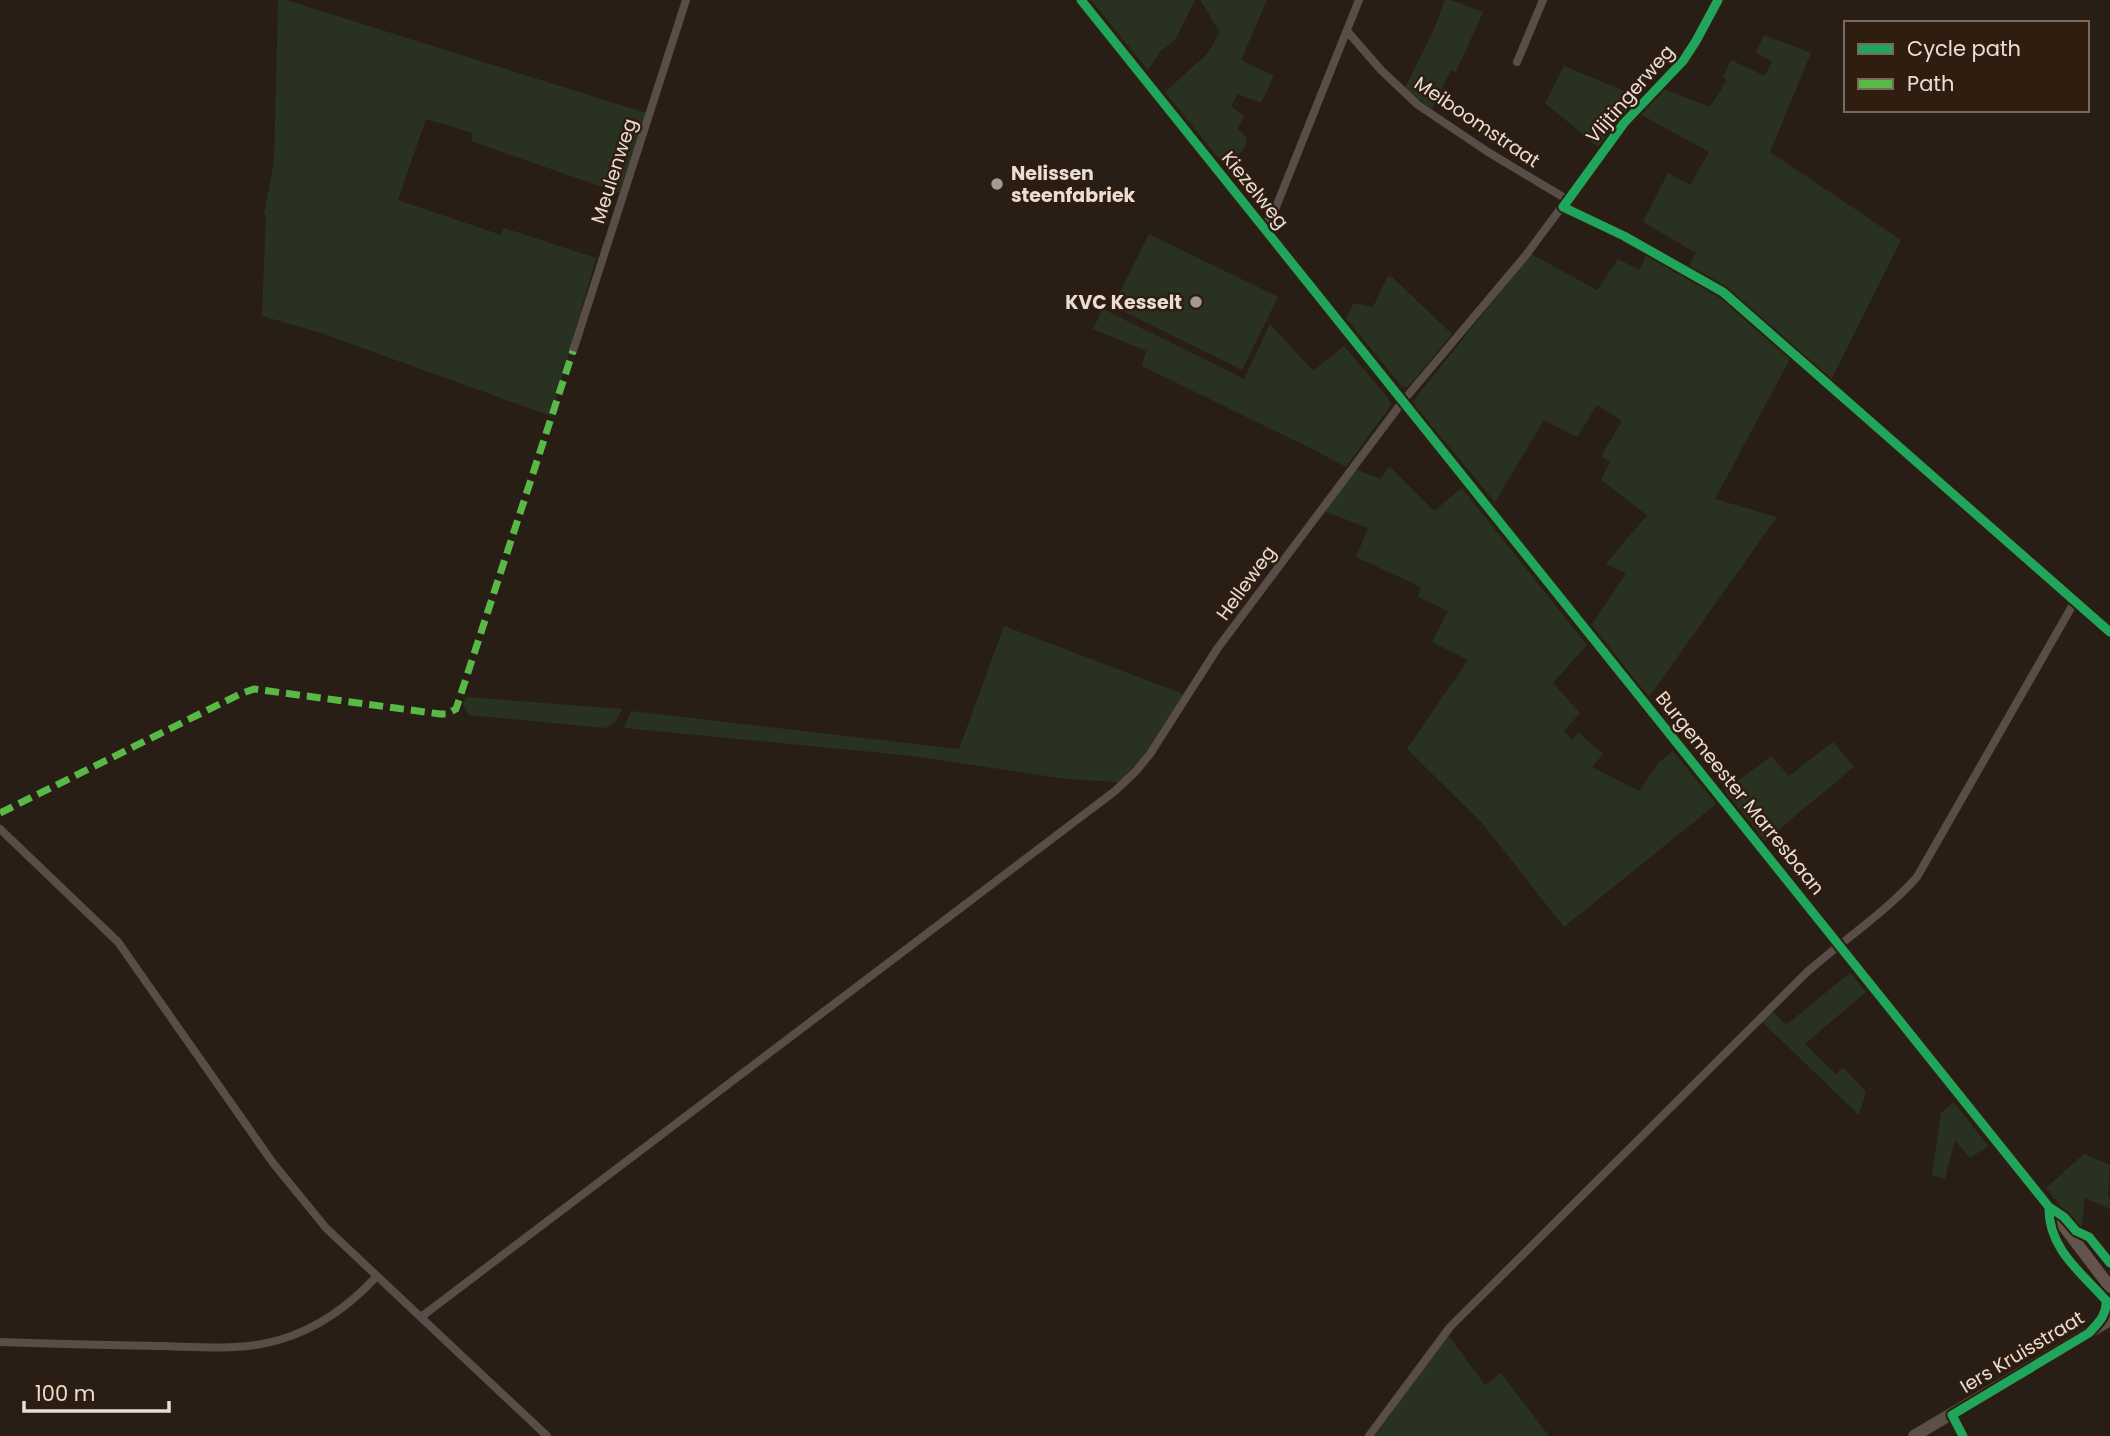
<svg xmlns="http://www.w3.org/2000/svg" width="2110" height="1436" font-family="Poppins,sans-serif">
	<style>
		.green { fill: #293221 }
		.lines { fill: none; stroke-linecap: round; stroke-linejoin: round }
		.street { stroke: #594e47; stroke-width: 8 }
		.secondary { stroke: #5c4f46; stroke-width: 12 }
		.primary { stroke: #63554b; stroke-width: 12 }
		.quiet { stroke: #58b947; stroke-width: 7; stroke-dasharray: 14 7; stroke-linecap: butt }
		.cycleway-casing { stroke: #2f1d0f; stroke-width: 13 }
		.cycleway { stroke: #20a55d; stroke-width: 9 }
		.poi-dot { fill: #a59a92; stroke: #2f1d0f; stroke-width: 2.5 }
		.labels { text-anchor: middle; dominant-baseline: central; stroke-width: 5; stroke-linejoin: round; paint-order: stroke }
		.street-label { font-size: 19px; fill: #e9ddd4; stroke: #2f1d0f }
		.poi-label { font-size: 19px; font-weight: bold; fill: #e9ddd4; stroke: #2f1d0f; text-anchor: start }
	</style>
	<rect width="100%" height="100%" fill="#281e16"/>
	<path class="green" d="M278,0H286L646,113L619,193L471,141L473,133L426,119L398,200L501,235L504,228L596,258L551,416L318,332L262,316L266,215L264,214L274,162Z
		M1091,0H1195L1175,40L1161,51L1148,70Z
		M1200,0H1267L1241,60L1274,76L1261,103L1238,94L1231,106L1244,117L1237,128C1238,129 1245,136 1246,137C1250,148 1232,161 1224,165L1165,92L1208,53L1220,32Z
		M1445,0H1451L1483,12L1456,72L1451,70L1432,110L1405,88L1434,29Z
		M1764,35L1811,53L1770,152L1901,240L1831,380L1749,309L1720,286L1688,268L1696,253L1643,222L1668,173L1690,185L1709,152L1638,113L1663,89L1710,107L1727,80L1723,77L1731,60L1765,76L1772,62L1756,52Z
		M1564,66L1641,98L1598,147L1545,103Z
		M1149,234L1278,297L1242,370L1113,306Z
		M1647,253L1714,291L1792,355L1715,499L1777,517L1649,697L1592,625L1626,573L1606,564L1647,515L1601,480L1610,462L1601,456L1622,421L1597,405L1577,437L1544,420L1495,502L1416,407L1413,401L1531,254L1597,290L1618,259L1640,270Z
		M1388,276L1392,277L1452,334L1408,387H1402L1346,318L1354,303L1373,307Z
		M1103,309L1244,379L1270,324L1313,371L1344,346L1388,398L1391,405L1346,467L1314,450L1142,366L1146,351L1093,329Z
		M1389,466L1434,511L1462,488L1587,645L1553,683L1580,713L1564,731L1572,740L1579,733L1603,754L1592,767L1639,791L1658,763L1673,751L1716,804L1564,927L1482,823L1407,749L1468,660L1432,642L1448,611L1418,597L1421,587L1356,557L1368,528L1324,511L1355,469L1381,479Z
		M1004,626L1183,694L1143,757L1119,782L1066,779L913,756L624,728L631,711L959,749Z
		M467,697L622,709L616,721L605,728L468,715L463,704Z
		M1833,742L1854,767L1765,841L1725,791L1771,756L1789,776Z
		M1850,973L1866,992L1805,1044L1836,1074L1843,1067L1866,1092L1859,1115L1761,1021L1772,1010L1786,1025Z
		M1954,1102L1988,1146L1970,1158L1955,1140L1945,1179L1932,1175L1941,1113Z
		M2084,1154L2110,1165L2108,1197L2110,1198V1209L2085,1198L2081,1232L2046,1188Z
		M1448,1335L1485,1385L1501,1373L1549,1436H1375Z"/>
	<g class="lines">
		<path class="street" d="M1347,31L1381,70L1418,105L1488,152L1568,200
			M1517,62L1543,0
			M1563,207L1624,236L1723,292L2110,632
			M1262,226L1272,217L1359,0
			M573,351L686,0
			M0,829L118,942L273,1163L326,1228L547,1436
			M421,1317L1115,791L1136,771L1150,754L1217,649L1403,401L1526,255L1624,123L1683,61L1696,41L1718,0
			M0,1342C54,1344 108,1345 161,1346C200,1347 242,1351 279,1340C319,1328 349,1306 377,1276
			M1952,1415L1963,1436
			M1369,1436L1450,1327L1805,974C1842,941 1884,914 1917,877L2075,601"/>
		<path class="secondary" d="M1914,1436L2110,1320"/>
		<path class="primary" d="M1081,0L2049,1207L2110,1287"/>
		<path class="quiet" d="M0,813L240,694L254,689L440,714H447L456,709L573,351"/>
		<g class="cycleway-casing">
			<path id="cycleway" d="M1081,0L2049,1207L2064,1217L2076,1231L2089,1237L2110,1263
				M1718,0L1696,41L1683,61L1624,123L1563,207L1624,236L1723,292L2110,632
				M2049,1207C2048,1251 2085,1275 2110,1305
				M1963,1436L1952,1415L2089,1333C2098,1323 2107,1315 2106,1301"/>
		</g>
		<use href="#cycleway" class="cycleway"/>
	</g>
	<g class="poi-dot">
		<circle cx="997" cy="184" r="7"/>
		<circle cx="1196" cy="302" r="7"/>
	</g>
	<g class="labels">
		<g class="street-label">
			<text transform="translate(1630 94) rotate(-49)">Vlijtingerweg</text>
			<text transform="translate(1477 122) rotate(34)">Meiboomstraat</text>
			<text transform="translate(614 171) rotate(-72)">Meulenweg</text>
			<text transform="translate(1255 190) rotate(51)">Kiezelweg</text>
			<text transform="translate(1246 583) rotate(-54)">Helleweg</text>
			<text transform="translate(1740 793) rotate(51)">Burgemeester Marresbaan</text>
			<text transform="translate(2022 1352) rotate(-31)">Iers Kruisstraat</text>
		</g>
		<g class="poi-label">
			<text x="1011" y="173">Nelissen<tspan x="1011" dy="22">steenfabriek</tspan></text>
			<text x="1182" y="302" text-anchor="end">KVC Kesselt</text>
		</g>
	</g>
	<rect x="1844" y="21" width="245" height="91" fill="#2f1d0f" stroke="#796a5e" stroke-width="2"/>
	<rect x="1858" y="44" width="35" height="10" fill="#20a55d" stroke="#796a5e" stroke-width="2"/>
	<text x="1907" y="56" font-size="21" fill="#e9ddd4">Cycle path</text>
	<rect x="1858" y="79" width="35" height="10" fill="#58b947" stroke="#796a5e" stroke-width="2"/>
	<text x="1907" y="91" font-size="21" fill="#e9ddd4">Path</text>
	<path d="M24 1401v10h145v-10" fill="none" stroke="#e9ddd4" stroke-width="3.5"/>
	<text x="35" y="1401" font-size="21" fill="#e9ddd4" stroke="#2f1d0f" stroke-width="5" paint-order="stroke">100 m</text>
</svg>
